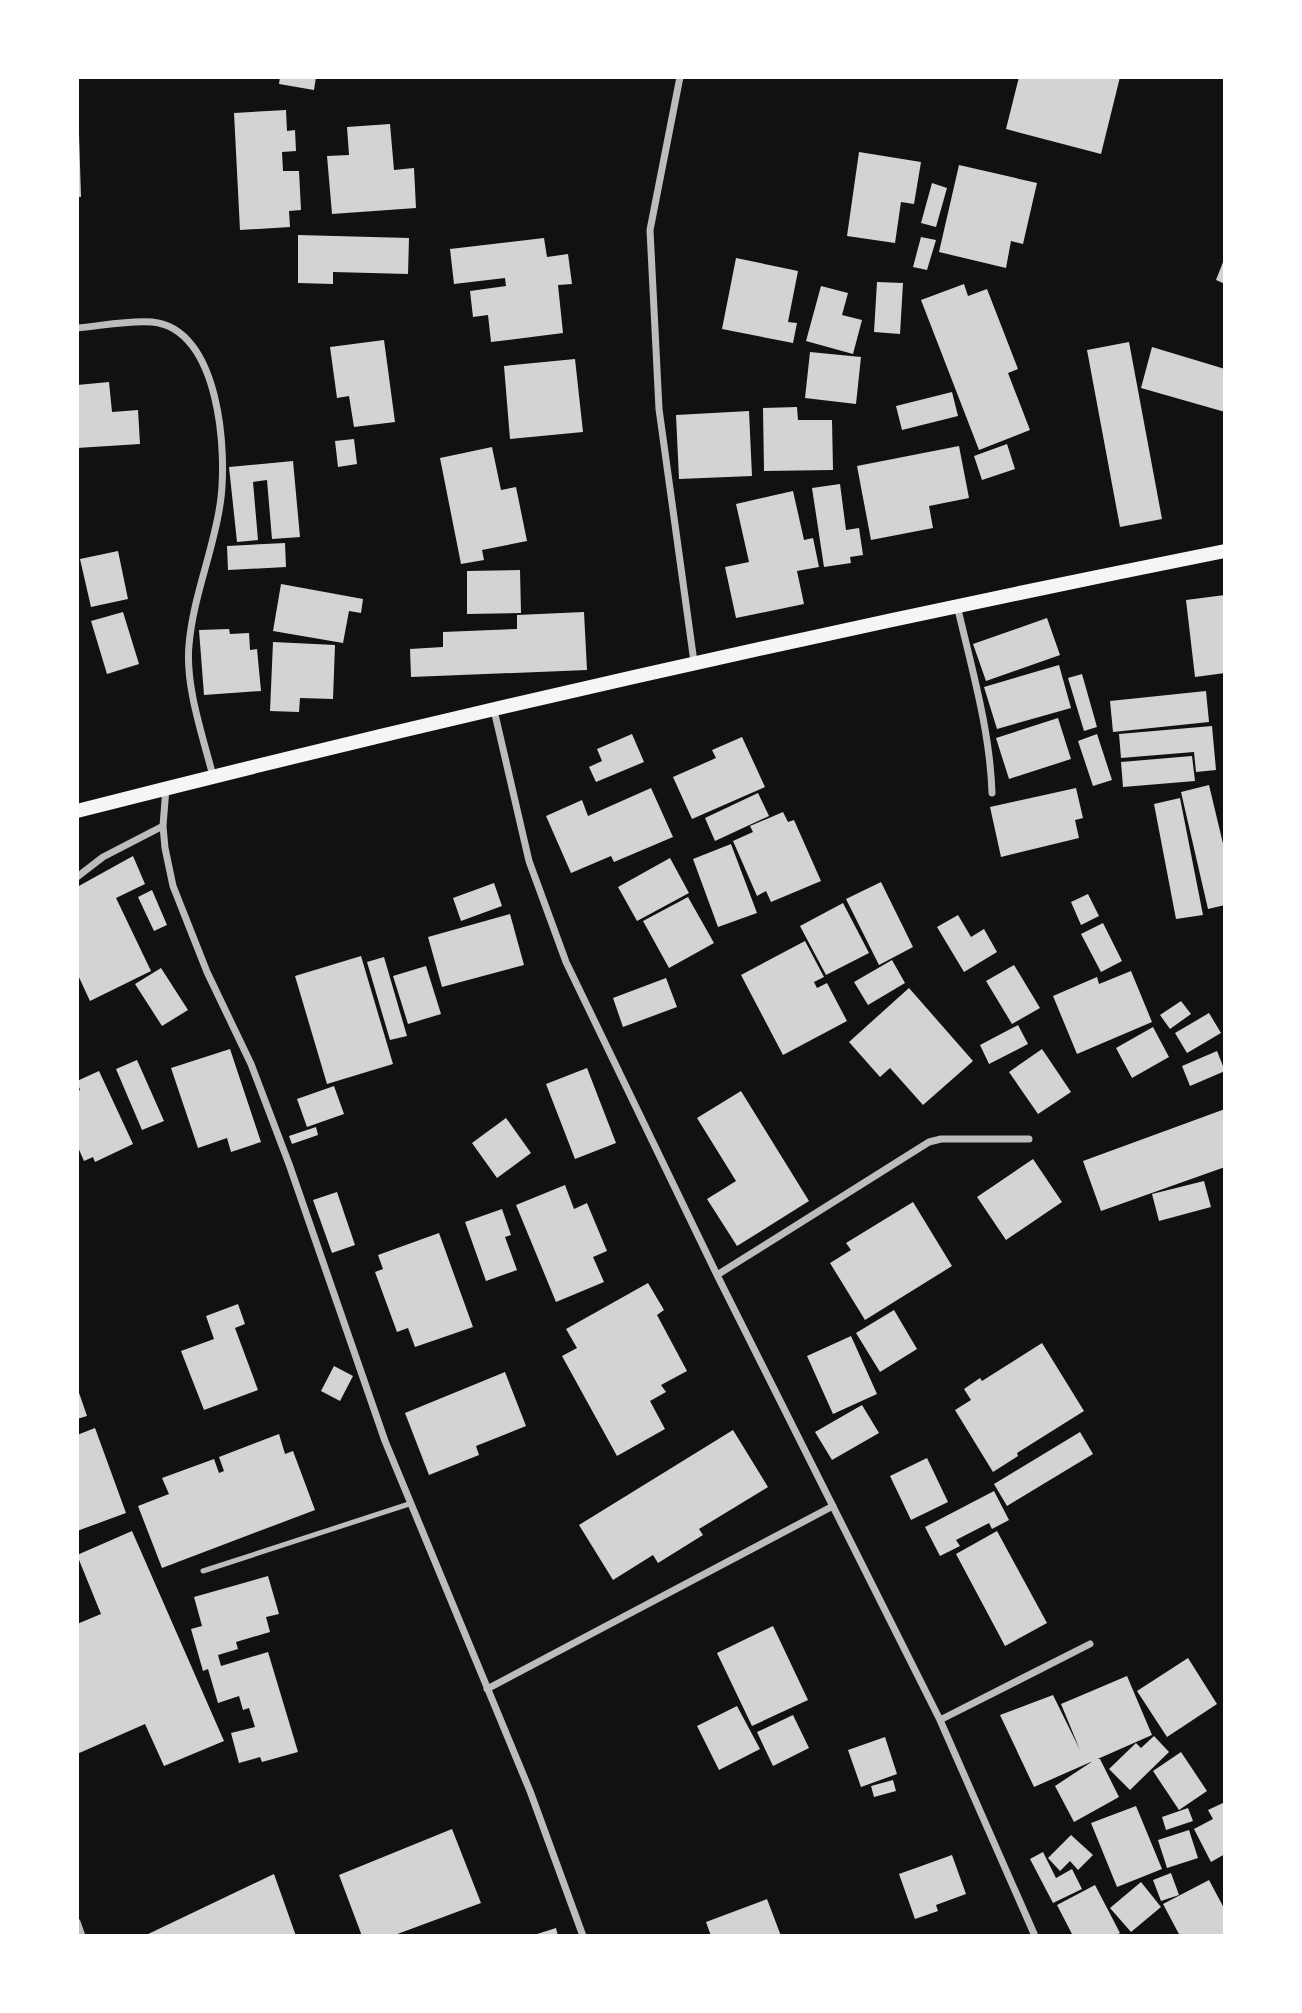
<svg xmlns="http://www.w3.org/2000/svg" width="1302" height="2013" font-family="'IBM Plex Sans',sans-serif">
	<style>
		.building { fill: #d3d3d3 }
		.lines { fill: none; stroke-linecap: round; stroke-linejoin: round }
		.service { stroke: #bcbcbc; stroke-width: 5 }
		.minor { stroke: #bcbcbc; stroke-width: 7 }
		.secondary { stroke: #f5f5f5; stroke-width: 14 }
	</style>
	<rect width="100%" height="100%" fill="#111"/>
	<path class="building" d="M280,77H316L314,90L279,84Z
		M1019,77H1120L1101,154L1006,129Z
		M286,110L287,131L295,130L296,151L282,152L283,171H299L301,210L289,211L290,227L240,230L234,113Z
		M390,124L394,170L414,168L416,208L332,214L327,156L349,155L347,127Z
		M77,133H79L81,197H77Z
		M859,152L921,162L914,204L901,202L895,243L847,236Z
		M959,165L1037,183L1023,244L1011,241L1006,268L939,252Z
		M932,183L947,188L936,227L921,223Z
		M298,235L409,238L408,274L333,272V284L298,283Z
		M921,237L936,240L927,270L913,267Z
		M544,238L547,257L568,254L572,284L558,285L563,333L491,342L488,315L473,317L470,291L506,286L505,278L454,284L450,249Z
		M1225,257V284L1216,280Z
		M736,258L798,271L788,322L797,323L793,343L722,329Z
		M877,282L903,283L900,334L874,332Z
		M964,284L968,296L987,289L1018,369L1008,373L1030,430L979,450L921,300Z
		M821,286L848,293L842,315L862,320L853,354L806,341Z
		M384,340L395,422L354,427L349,396L337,398L330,347Z
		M1129,342L1162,519L1120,527L1087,350Z
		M1152,347L1225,369V412L1141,388Z
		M810,352L861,357L856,404L805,398Z
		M575,359L583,432L510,439L504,366Z
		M109,382L112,412L138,410L140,444L77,448V385Z
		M952,392L958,416L902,430L896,406Z
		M797,407L798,420H832L833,470L764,471L763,408Z
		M749,411L752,476L679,479L676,415Z
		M354,439L357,464L338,467L335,441Z
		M1007,444L1015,469L982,480L974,456Z
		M959,446L969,498L929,506L933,528L871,540L857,466Z
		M492,447L501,490L516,487L527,541L482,550L484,560L461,564L440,458Z
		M293,461L300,537L272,539L267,480L253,482L258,540L237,542L229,467Z
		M840,484L846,530L859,528L863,555L850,557L851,563L824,567L812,488Z
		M793,491L804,540L813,538L819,567L797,571L804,604L736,618L725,567L749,562L736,504Z
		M285,543L286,567L228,570L227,546Z
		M118,551L128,599L91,607L80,559Z
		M520,570L521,613L467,614V571Z
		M281,584L363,599L361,613L349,611L343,643L273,631Z
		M1225,595V673L1195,677L1186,600Z
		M123,612L139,664L107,674L91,621Z
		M584,612L587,670L411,677L410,649L443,647V632L517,629V615Z
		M1047,618L1060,655L986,681L973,644Z
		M229,629L230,634L249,633L250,650L257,649L261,691L204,695L199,630Z
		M273,642L335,645L333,699L300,698L299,712L270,711Z
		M1059,665L1071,708L997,729L984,687Z
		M1082,674L1097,727L1084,731L1068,678Z
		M1206,691L1209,722L1113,732L1110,701Z
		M1058,718L1071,759L1009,779L996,738Z
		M1212,726L1216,770L1196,772L1194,752L1121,758L1119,734Z
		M632,734L644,762L596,782L589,767L602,761L597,749Z
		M1097,734L1112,780L1093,786L1078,741Z
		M742,737L765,787L692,819L673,777L716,758L712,750Z
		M1192,756L1195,781L1123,787L1121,762Z
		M1209,785L1225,852V905L1208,909L1181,792Z
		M651,788L673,837L614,862L611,856L571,873L546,816L582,800L588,816Z
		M1076,788L1083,818L1075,820L1079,838L1001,857L990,807Z
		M758,793L769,816L715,841L705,818Z
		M1180,798L1203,915L1176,919L1154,804Z
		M783,812L788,822L794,820L821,881L771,902L766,891L757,896L733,841L753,832L750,826Z
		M731,844L757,913L718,927L693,859Z
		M133,856L145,884L116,898L151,971L90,1001L77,973V922L79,921L77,887Z
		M670,858L689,893L637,921L618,887Z
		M881,882L913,947L879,965L846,899Z
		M494,883L502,906L461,921L453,898Z
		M152,890L167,925L154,931L138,897Z
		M1088,894L1099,916L1081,925L1071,902Z
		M688,897L714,943L669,968L643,921Z
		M843,903L869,953L826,975L800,926Z
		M510,914L524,965L442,987L428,937Z
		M958,915L971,937L984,929L997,952L964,972L937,927Z
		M1103,923L1122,961L1101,972L1081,934Z
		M805,941L824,977L814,982L817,988L827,983L847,1021L783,1055L741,975Z
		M361,956L393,1064L327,1084L295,976Z
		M384,957L407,1036L390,1040L367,962Z
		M892,960L905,983L868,1005L854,982Z
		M1014,965L1040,1008L1012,1024L986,981Z
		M426,966L441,1014L408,1024L393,976Z
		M161,968L188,1010L162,1026L135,984Z
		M1131,971L1152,1022L1077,1054L1053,996L1097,977L1099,984Z
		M666,978L677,1007L623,1027L613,998Z
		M909,988L973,1061L923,1105L890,1068L880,1077L849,1042Z
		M1181,1001L1191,1014L1170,1029L1160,1015Z
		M1209,1013L1221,1033L1187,1053L1175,1033Z
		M1018,1025L1028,1044L989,1064L980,1045Z
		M1153,1027L1169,1057L1132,1078L1116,1048Z
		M230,1049L261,1142L231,1152L227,1138L198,1148L171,1068Z
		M1042,1049L1071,1092L1038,1114L1009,1072Z
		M1217,1051L1225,1071L1190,1086L1182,1066Z
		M137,1060L164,1121L142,1130L116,1069Z
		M587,1068L616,1143L575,1159L546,1084Z
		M99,1071L133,1144L95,1162L93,1157L84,1161L77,1145V1091L80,1090L77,1081Z
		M334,1086L344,1114L307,1127L297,1099Z
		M741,1091L809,1201L737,1246L707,1199L736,1181L697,1118Z
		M1225,1109V1167L1101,1211L1083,1161Z
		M506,1118L531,1153L497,1178L472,1143Z
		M316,1127L318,1135L292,1144L289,1136Z
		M1033,1159L1062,1202L1006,1240L977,1197Z
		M1204,1181L1211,1207L1159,1221L1152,1194Z
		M565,1185L574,1209L587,1203L607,1251L593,1257L604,1282L556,1302L516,1205Z
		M337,1192L355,1245L332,1253L313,1200Z
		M913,1202L952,1266L865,1320L830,1263L851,1250L846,1243Z
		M502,1209L511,1235L505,1237L517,1270L486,1281L465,1222Z
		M439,1233L473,1327L415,1347L408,1328L397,1332L375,1272L383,1269L378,1255Z
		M648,1283L664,1310L657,1315L687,1371L661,1385L666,1392L650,1401L665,1429L617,1456L562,1356L577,1348L566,1329Z
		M238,1304L245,1324L235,1328L258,1390L204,1410L181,1351L214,1339L206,1316Z
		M894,1310L917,1349L880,1372L856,1333Z
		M851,1336L877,1394L833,1414L807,1356Z
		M1042,1343L1084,1411L1017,1453L1018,1456L993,1472L955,1410L971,1400L964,1389L980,1378L982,1381Z
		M334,1366L353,1376L340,1401L321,1391Z
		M505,1372L526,1426L476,1446L479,1455L429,1475L405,1413Z
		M77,1387L87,1416L77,1419Z
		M862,1405L879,1433L832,1460L815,1432Z
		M95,1428L126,1513L77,1531V1435Z
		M733,1430L768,1487L699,1529L703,1535L658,1563L653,1555L613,1580L579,1525Z
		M1080,1432L1093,1454L1007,1506L994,1484Z
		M279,1434L285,1454L293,1451L315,1510L162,1568L138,1506L169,1494L162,1478L214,1459L219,1473L224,1471L219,1457Z
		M927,1458L948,1502L911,1520L890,1476Z
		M994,1491L1009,1520L992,1529L989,1523L956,1540L960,1546L940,1556L925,1527Z
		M132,1531L224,1741L164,1766L145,1724L77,1754V1624L101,1614L77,1555Z
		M997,1531L1047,1623L1005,1646L956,1554Z
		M268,1576L279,1614L266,1617L270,1632L236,1642L238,1649L218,1655L221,1666L268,1652L298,1752L262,1762L260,1757L239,1763L231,1733L255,1727L249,1708L243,1710L239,1696L218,1703L208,1669L203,1671L191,1629L202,1626L194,1597Z
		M773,1626L808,1700L752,1726L717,1653Z
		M1188,1658L1217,1704L1167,1737L1137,1691Z
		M1127,1676L1152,1735L1034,1787L1000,1715L1053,1695L1080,1750L1061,1704Z
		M737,1706L760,1749L719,1770L697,1726Z
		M793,1715L809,1748L773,1766L757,1732Z
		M1154,1736L1169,1752L1130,1790L1109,1769L1136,1743L1141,1748Z
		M885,1737L897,1774L861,1787L848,1750Z
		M1181,1752L1207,1791L1179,1810L1153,1771Z
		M1099,1757L1119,1797L1074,1822L1055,1786Z
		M893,1780L896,1791L874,1797L871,1786Z
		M1225,1802V1854L1211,1862L1194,1829L1213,1819L1208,1810Z
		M1136,1806L1162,1869L1117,1887L1091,1823Z
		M1188,1808L1193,1821L1166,1830L1162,1817Z
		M452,1829L481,1903L392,1936H362L339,1875Z
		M1189,1830L1198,1858L1167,1868L1158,1840Z
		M1071,1835L1093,1855L1078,1870L1070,1861L1060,1871L1048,1858Z
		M1043,1852L1056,1878L1072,1869L1082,1889L1053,1903L1030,1859Z
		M952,1855L966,1894L936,1905L938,1911L915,1919L899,1874Z
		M1171,1873L1179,1895L1161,1901L1153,1880Z
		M274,1874L296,1936H144Z
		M1209,1880L1225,1910V1936H1180L1163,1904Z
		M1141,1882L1161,1907L1131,1932L1110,1908Z
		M1095,1885L1120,1933L1114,1936H1073L1057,1905Z
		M767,1899L781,1936H711L706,1922Z
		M556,1928L558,1936H534V1935Z"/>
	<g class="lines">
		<path class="service" d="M203,1571L409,1504"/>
		<path class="minor" d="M680,77L650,230L659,409L694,662
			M77,328C100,326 129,320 152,322C220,328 228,454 220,505C213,552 193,597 189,645C185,686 203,737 213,776
			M957,605C971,666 990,730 992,793
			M494,710L529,861L566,962L717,1275L940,1720L1035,1936
			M166,788L163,826L165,848L173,886L207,972L251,1064L289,1164L385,1441L530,1791L583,1936
			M77,877L103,857L163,826
			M717,1275L929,1142L941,1139H1029
			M487,1689L833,1506
			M940,1720L1090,1644
			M77,1922L82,1936"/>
		<path class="secondary" d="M77,811C457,714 840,628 1225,551"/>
	</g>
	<rect width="1302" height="2013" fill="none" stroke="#ffffff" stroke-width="158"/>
</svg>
